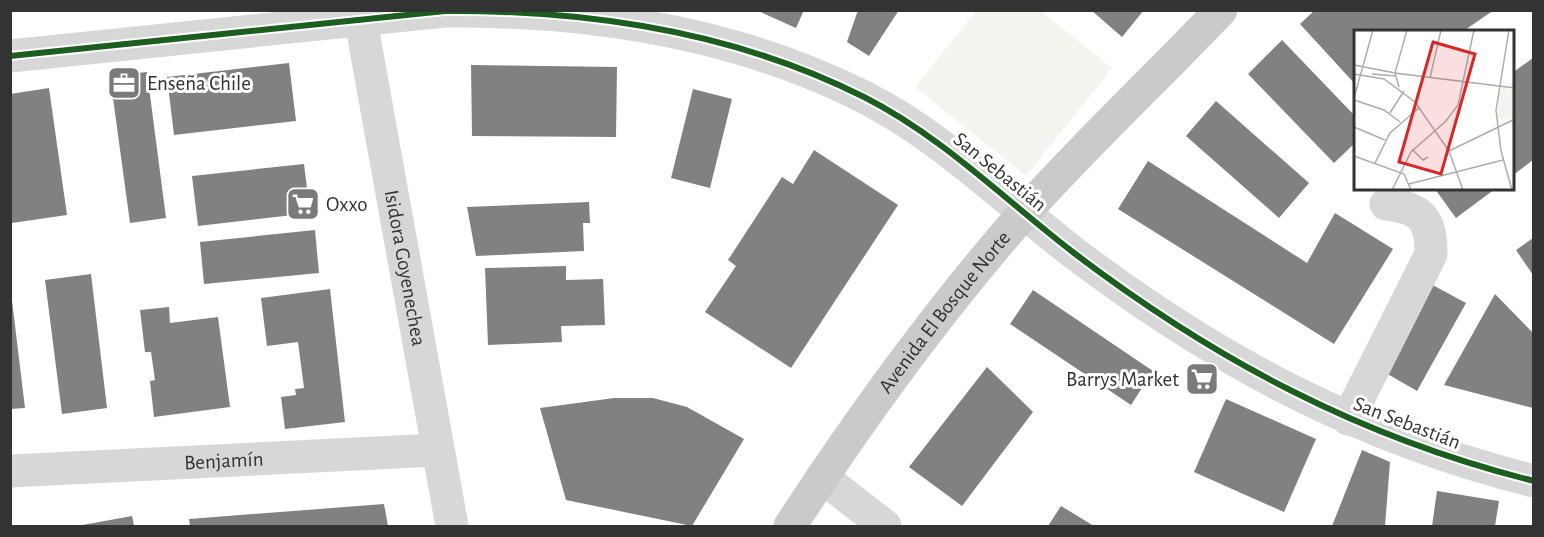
<svg xmlns="http://www.w3.org/2000/svg" width="1544" height="537" font-family="'Alegreya Sans',sans-serif">
	<style>
		.green { fill: #f1f5ed }
		.building { fill: #818181 }
		.lines { fill: none; stroke-linecap: round; stroke-linejoin: round }
		.minor { stroke: #d7d7d7; stroke-width: 33 }
		.major { stroke: #cacaca; stroke-width: 33 }
		.cycleway-casing { stroke: #fff; stroke-width: 10 }
		.cycleway { stroke: #1b5e20; stroke-width: 6 }
		.labels { text-anchor: middle; dominant-baseline: central; stroke-width: 6; stroke-linejoin: round; paint-order: stroke }
		.poi-label { font-size: 21px; fill: #333; stroke: #fff; text-anchor: start }
		.street-label { font-size: 21px; fill: #333; stroke: #fff }
		.inset-road { fill: none; stroke: #adadad; stroke-width: 1.5 }
		.view { fill: #d62828; fill-opacity: 0.15; stroke: #d62828; stroke-width: 3 }
		.inset-edge { fill: none; stroke: #333; stroke-width: 3 }
	</style>
	<rect width="100%" height="100%" fill="#fff"/>
	<path class="green" d="M977,10L1041,11L1112,68L1026,176L915,87Z"/>
	<path class="building" d="M756,10H804L796,28Z
		M858,10H899L869,56L847,42Z
		M1091,10H1144L1122,37Z
		M1315,10H1494L1462,32H1355V84L1300,24Z
		M1282,40L1355,116V143L1334,163L1248,74Z
		M1533,58V160L1512,176V73Z
		M289,63L296,121L174,135L167,77Z
		M471,65L617,67L616,137L472,136Z
		M147,72L166,218L130,223L110,76Z
		M49,88L67,215L12,223L10,94Z
		M693,89L732,99L710,188L671,178Z
		M1216,101L1309,183L1279,218L1186,136Z
		M814,150L898,205L791,368L705,312L736,266L728,260L782,177L793,184Z
		M1148,161L1307,263L1335,213L1393,249L1334,344L1118,209Z
		M304,164L310,213L198,226L192,176Z
		M1435,189H1495L1456,218Z
		M589,202L590,223H583L584,251L476,256L467,207Z
		M315,230L319,273L204,284L200,242Z
		M1533,238V275L1516,250Z
		M566,266V280L603,279L605,325L561,326L562,342L488,345L485,268Z
		M91,274L107,408L62,414L45,280Z
		M1427,282L1466,303L1417,391L1379,369Z
		M10,284L25,408L10,409Z
		M330,289L345,422L285,429L281,397L296,395L295,389L304,388L298,342L267,346L261,298Z
		M1033,290L1153,371L1131,405L1010,324Z
		M1495,294L1533,333V408L1444,385Z
		M169,307L170,323L218,317L230,407L154,417L150,381L155,380L151,352H145L140,310Z
		M987,367L1033,412L962,506L909,467Z
		M614,398H653L687,407L744,439L692,526L566,500L540,408Z
		M1226,399L1316,439L1284,512L1194,472Z
		M1362,450L1390,462L1385,526H1332Z
		M1437,491L1499,501L1495,526H1432Z
		M384,504L388,526H190L189,519Z
		M1061,506L1094,526H1048Z
		M132,516L134,525L139,526H77Z"/>
	<g class="lines">
		<g class="minor">
			<path id="s1" d="M359,10L452,526"/>
			<path d="M10,56L445,11C589,10 735,32 864,97C943,137 1005,200 1074,253C1215,360 1361,438 1534,481"/>
			<path d="M1348,419L1431,254C1431,218 1421,208 1386,204"/>
			<path id="s2" d="M10,471L437,450"/>
			<path d="M822,477L885,526"/>
		</g>
		<path class="major" id="s3" d="M790,526C861,417 938,311 1024,213C1087,143 1156,78 1221,10"/>
		<g class="cycleway-casing">
			<path id="cycleway" d="M10,56L445,11C589,10 735,32 864,97C943,137 1005,200 1074,253C1215,360 1361,438 1534,481"/>
		</g>
		<use href="#cycleway" class="cycleway"/>
	</g>
	<defs>
		<g id="office-square" transform="scale(1.725)"><rect x="-9" y="-9" width="18" height="18" rx="4" fill="#7a7a7a" stroke="#fff"/><path d="M-6-3h4V-5.5h4V-3h4V5H-6ZM-1-4.5V-3h2v-1.5ZM-6 0V1H6V0Z" fill="#fff"/></g>
		<g id="supermarket-square" transform="scale(1.725)"><rect x="-9" y="-9" width="18" height="18" rx="4" fill="#7a7a7a" stroke="#fff"/><path d="M-6-5.5h2.5l.6 2H6L4.5 2H-2.5L-4.4-4H-6ZM-1.5 3.2a1.3 1.3 0 1 0 .1 0ZM3 3.2a1.3 1.3 0 1 0 .1 0Z" fill="#fff"/></g>
	</defs>
	<g fill-rule="evenodd">
		<use href="#office-square" x="124" y="83"/>
		<use href="#supermarket-square" x="303" y="204"/>
		<use href="#supermarket-square" x="1202" y="379"/>
	</g>
	<g class="labels">
		<g class="poi-label">
			<text x="147" y="83">Enseña Chile</text>
			<text x="326" y="204">Oxxo</text>
			<text x="1179" y="379" text-anchor="end">Barrys Market</text>
		</g>
		<g class="street-label">
			<text transform="translate(1000 172) rotate(39)">San Sebastián</text>
			<text stroke="none"><textPath href="#s1" startOffset="262">Isidora Goyenechea</textPath></text>
			<text stroke="none"><textPath href="#s3" startOffset="264">Avenida El Bosque Norte</textPath></text>
			<text transform="translate(1407 423) rotate(21)">San Sebastián</text>
			<text stroke="none"><textPath href="#s2" startOffset="214">Benjamín</textPath></text>
		</g>
	</g>
	<g transform="translate(1354 30)">
		<rect width="160" height="160" fill="#fff"/>
		<path d="M148,58L160,60V87L149,91L144,87V65Z" fill="#f1f5ed"/>
		<path class="inset-road" d="M53,0L41,43L161,58M155,0L142,80L147,121L158,160M0,35L41,43L45,57M0,44L30,49L61,72L95,121L109,160M18,44L42,46M76,48L87,0M0,68L19,0M0,70L30,80L46,92M36,83L50,61M0,97L31,110M58,119L69,130L74,127M95,121L161,89M0,126L50,144L57,160M21,133L36,103L66,77M55,154L149,130M38,160L57,122L92,91L104,75L120,0"/>
		<path class="view" d="M79,12L121,24L87,144L45,132Z"/>
		<rect width="160" height="160" class="inset-edge"/>
	</g>
	<rect width="1544" height="537" fill="none" stroke="#333333" stroke-width="24"/>
</svg>
